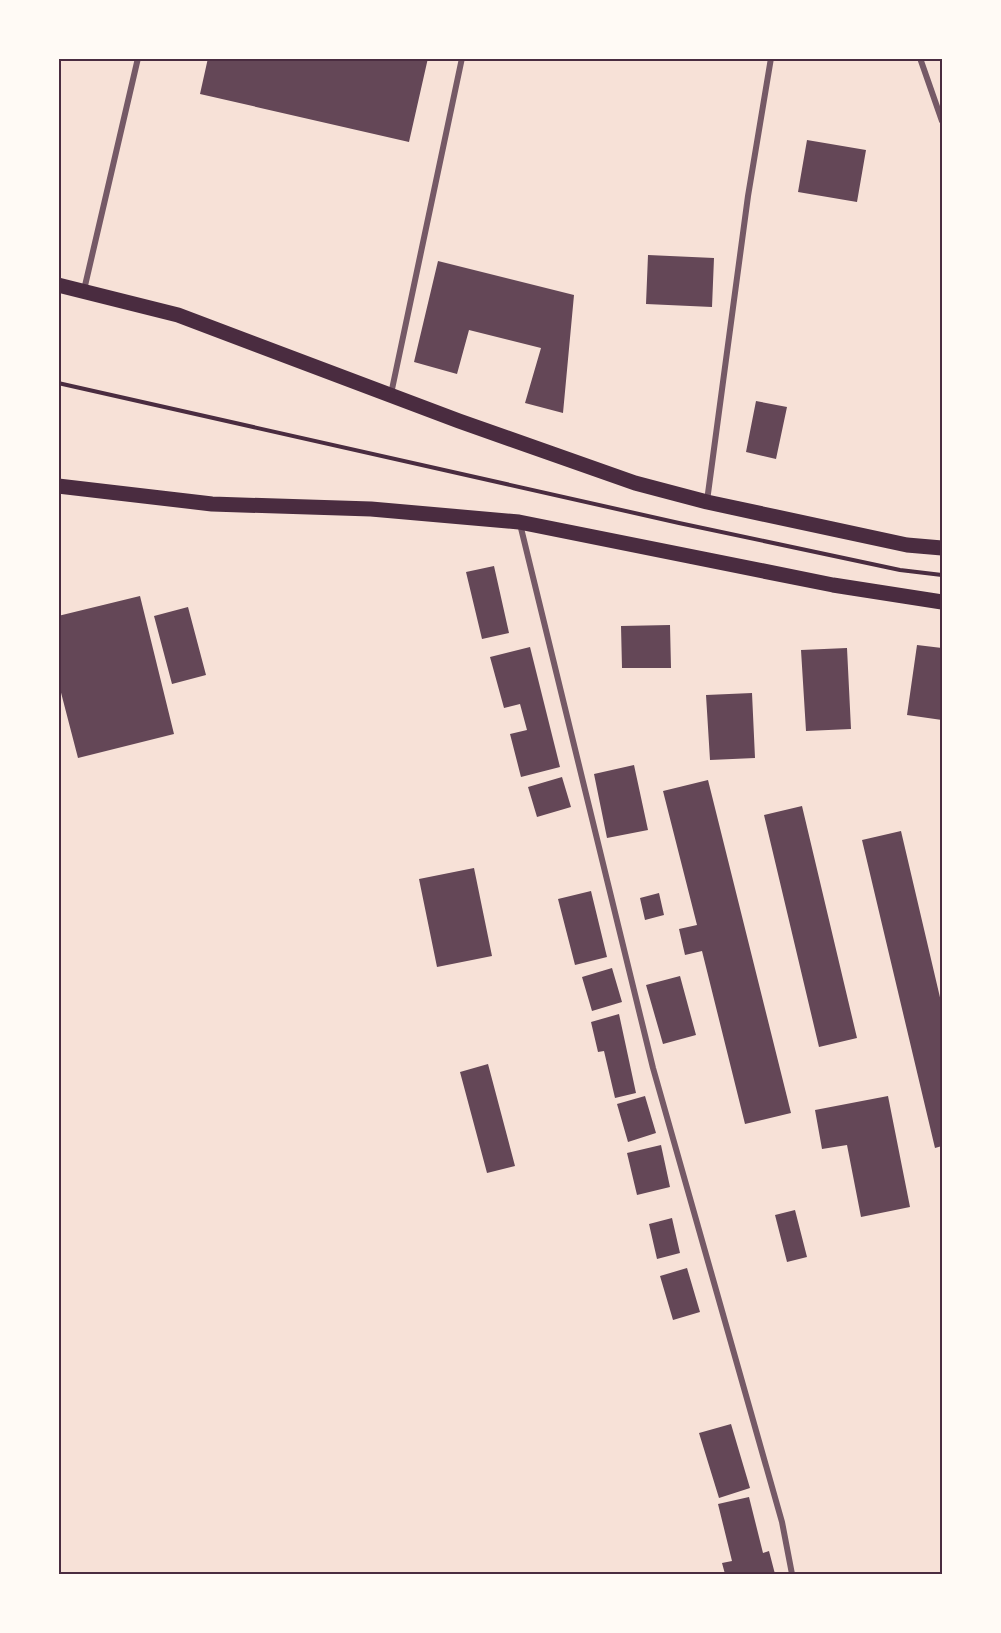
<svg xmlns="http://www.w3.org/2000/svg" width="1001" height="1633" font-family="Jost,sans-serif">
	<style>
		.building { fill: #644757 }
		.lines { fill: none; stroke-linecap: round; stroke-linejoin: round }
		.path { stroke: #4a2c40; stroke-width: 4 }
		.minor { stroke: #755966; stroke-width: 6 }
		.primary { stroke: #4a2c40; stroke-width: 15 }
		.neatline { fill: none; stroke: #4a2c40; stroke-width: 2 }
	</style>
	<rect width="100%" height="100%" fill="#f7e1d7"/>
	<path class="building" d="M208,58H428L409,142L200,94Z
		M807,140L866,150L857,202L798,192Z
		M648,255L714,258L712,307L646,304Z
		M438,261L574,295L563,413L525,403L541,348L469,330L457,374L414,362Z
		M756,401L787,407L776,459L746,452Z
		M494,566L509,633L482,639L466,572Z
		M140,596L174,734L78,758L58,681V616Z
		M188,607L206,675L172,684L154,616Z
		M670,625L671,668H622L621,626Z
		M917,645L942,648V720L907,715Z
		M530,647L560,767L521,777L510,734L527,730L520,704L504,708L490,657Z
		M847,648L851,729L806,731L801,650Z
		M752,693L755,758L710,760L706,695Z
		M634,765L648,830L607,838L594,774Z
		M562,777L571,807L537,817L528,787Z
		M708,780L791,1113L745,1124L702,951L685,955L679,929L697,925L663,791Z
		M802,806L857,1038L819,1047L764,815Z
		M901,831L942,1006V1146L935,1148L862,840Z
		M474,868L492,956L437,967L419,879Z
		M591,891L607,957L575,965L558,899Z
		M659,893L664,915L645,920L640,898Z
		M612,968L622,1002L592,1011L582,977Z
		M680,976L696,1035L663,1044L646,985Z
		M619,1014L636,1093L615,1098L604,1051L598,1052L591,1022Z
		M488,1064L515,1166L487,1173L460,1072Z
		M645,1096L656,1133L628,1142L617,1104Z
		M888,1096L910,1207L861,1217L847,1145L822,1149L815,1110Z
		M661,1145L670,1187L637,1195L627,1153Z
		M795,1210L807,1257L787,1262L775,1215Z
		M672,1218L680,1253L657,1259L649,1224Z
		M687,1268L700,1312L673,1320L660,1276Z
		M731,1424L750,1488L719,1498L699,1433Z
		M749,1497L763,1553L769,1551L775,1574H725L722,1563L732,1561L718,1504Z"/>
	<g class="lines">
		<path class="path" d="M58,383L679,523L900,570L942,575"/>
		<path class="minor" d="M920,58L942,121
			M84,290L138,58
			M391,394L462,58
			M707,501L748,196L771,58
			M520,524L653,1068L782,1522L792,1574"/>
		<path class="primary" d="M58,285L178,315L459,421L635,483L707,502L907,545L942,548
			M58,486L212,504L371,509L519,522L833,585L942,602"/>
	</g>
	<rect width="1001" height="1633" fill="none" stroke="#fffaf5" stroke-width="120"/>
	<rect x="60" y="60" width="881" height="1513" class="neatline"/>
</svg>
